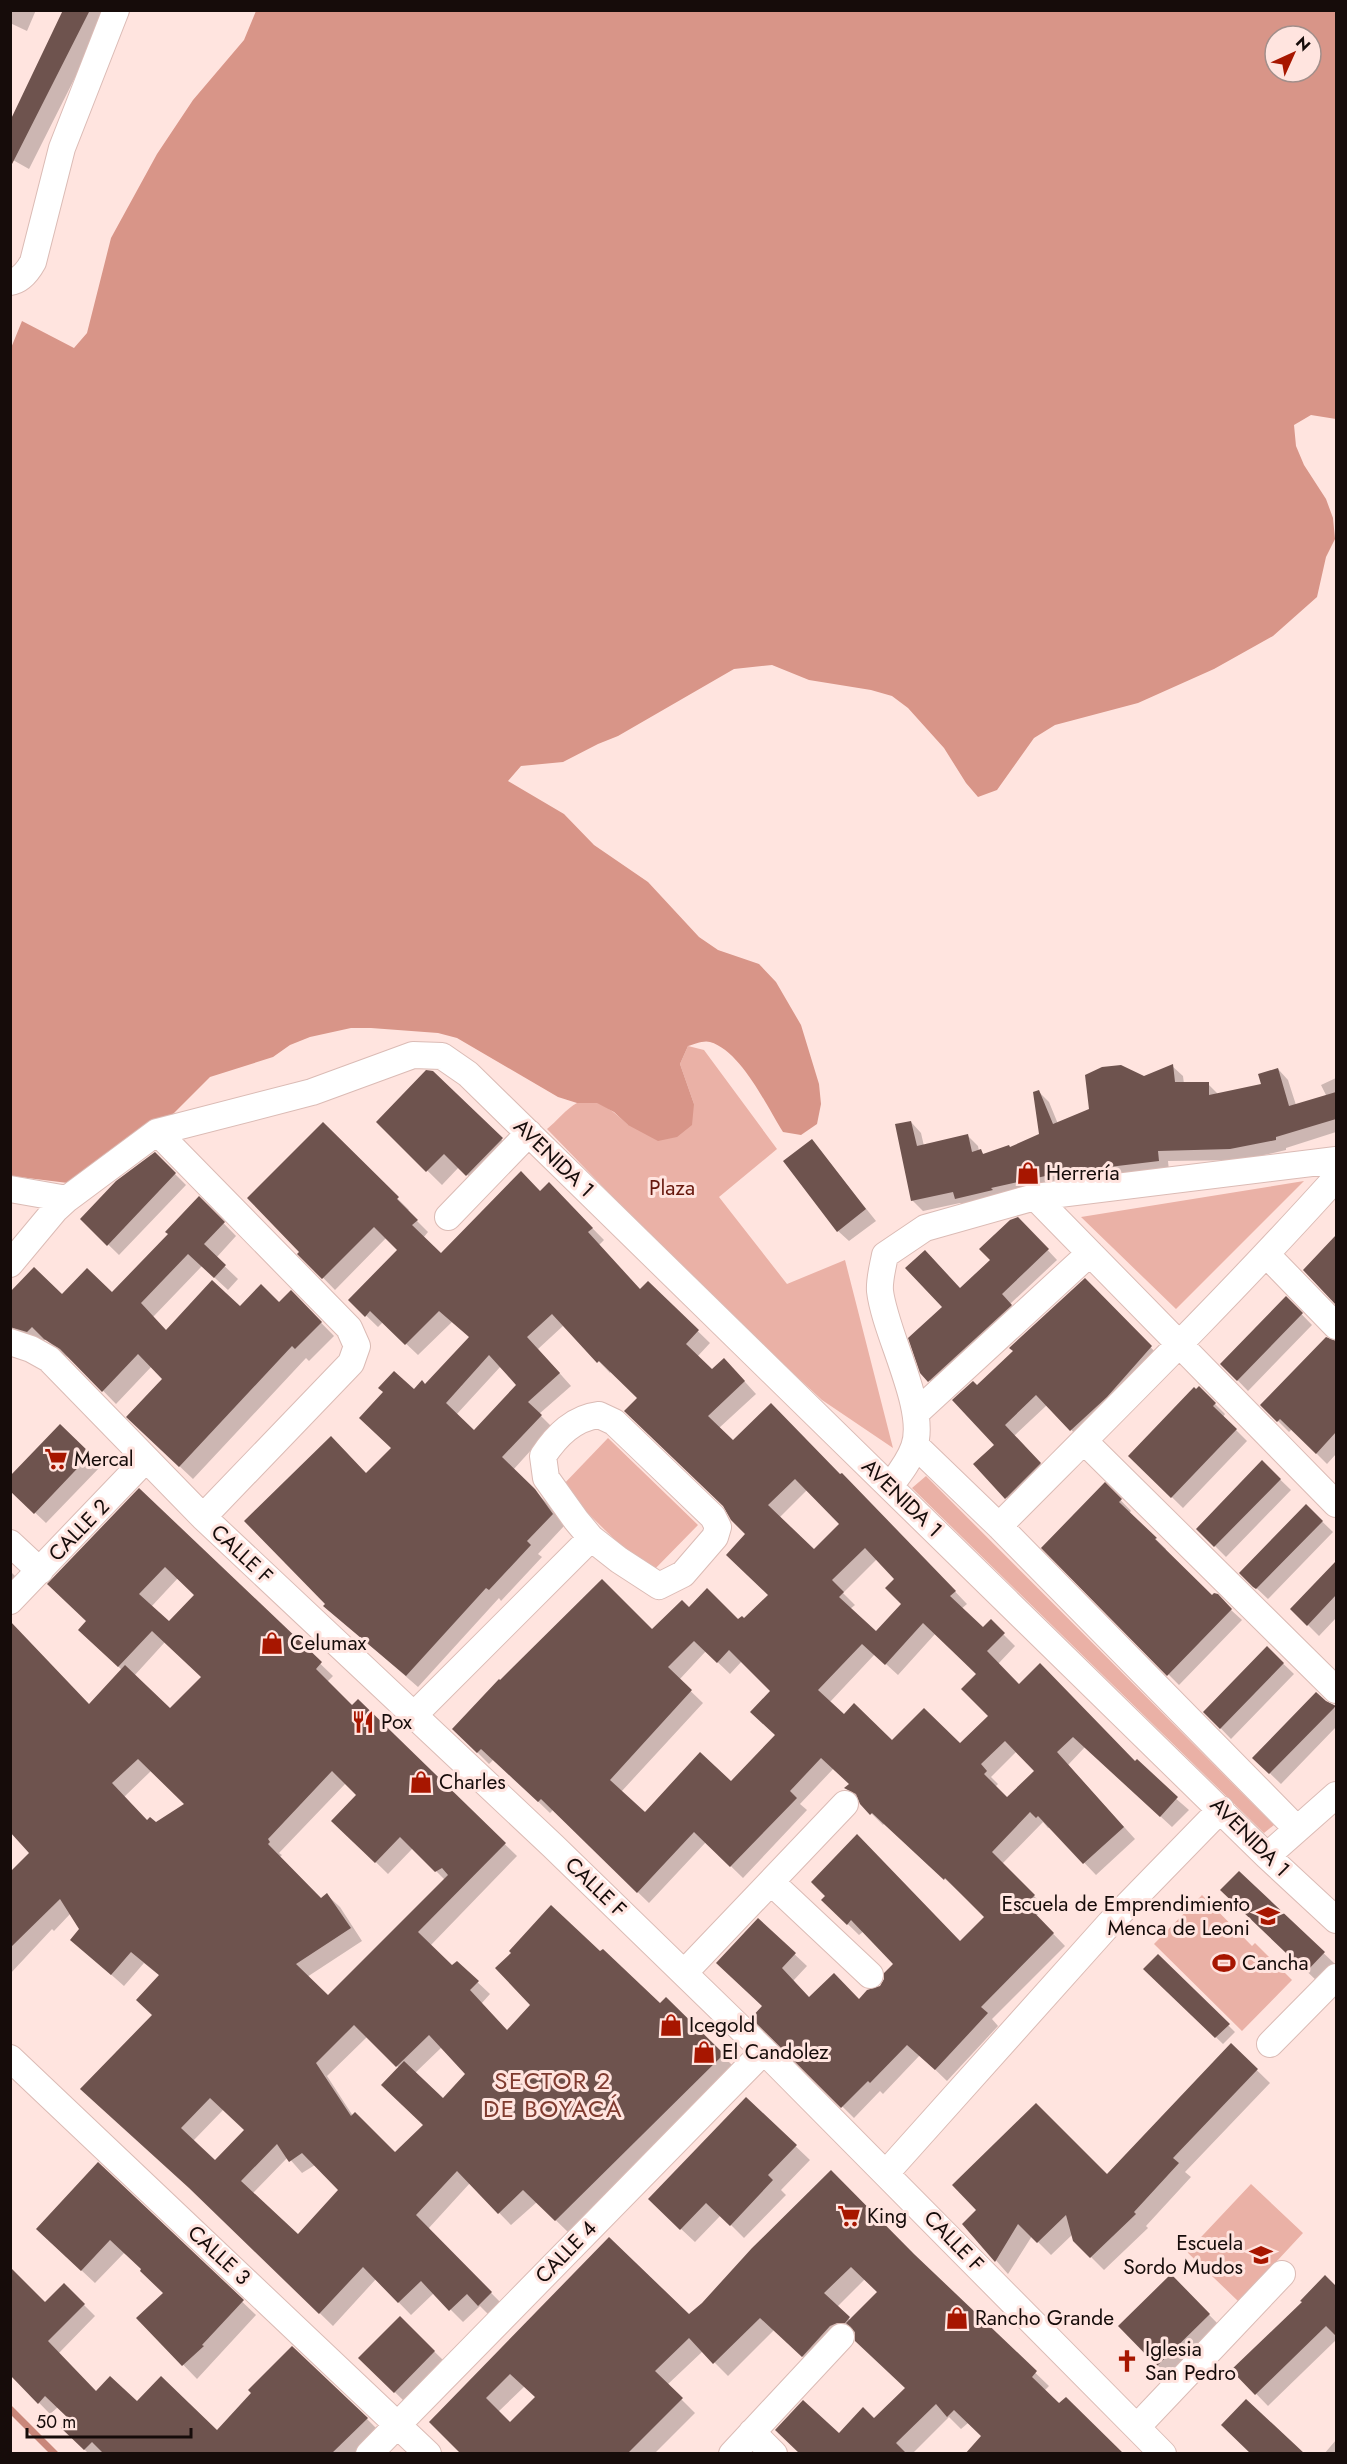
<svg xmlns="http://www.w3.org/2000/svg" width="1347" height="2464" font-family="Jost,sans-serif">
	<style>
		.green { fill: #eab1a6 }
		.forest { fill: #d89588; fill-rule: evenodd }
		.shadow { fill: #0003; fill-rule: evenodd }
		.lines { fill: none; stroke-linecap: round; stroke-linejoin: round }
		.stream { stroke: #c9877a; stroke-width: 7 }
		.building { fill: #6e534e; fill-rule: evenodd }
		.minor-casing { stroke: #dbbbb5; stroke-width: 28 }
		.minor { stroke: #fff; stroke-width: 26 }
		.labels { text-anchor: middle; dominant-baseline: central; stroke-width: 6; stroke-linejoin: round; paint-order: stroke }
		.street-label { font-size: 21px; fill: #160c0a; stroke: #ffe4df }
		.poi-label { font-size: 21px; fill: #160c0a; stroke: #ffe4df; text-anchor: start }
		.park-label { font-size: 21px; fill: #67180d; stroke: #ffe4df }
		.quarter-label { font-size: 24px; letter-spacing: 1.5px; fill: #803a2e; stroke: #ffe4df }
	</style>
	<rect width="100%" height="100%" fill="#ffe4df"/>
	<path class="green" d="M688,1046L704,1050L777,1149L719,1197L787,1284L845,1260L893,1448L822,1400L705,1292L547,1129C556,1122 567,1108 577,1103C597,1095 615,1113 628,1125L694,1104L680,1064Z
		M1304,1181L1176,1309L1081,1217Z
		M608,1438L698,1525L650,1574L561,1487Z
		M926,1476L1274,1825L1264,1833L912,1488Z
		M1202,1895L1252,1946L1255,1943L1292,1980L1242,2031L1154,1944Z
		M1251,2184L1303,2233L1239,2302L1187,2252Z"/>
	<path class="forest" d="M256,11H1336V419L1311,415L1294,425L1296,446L1304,465L1326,499L1333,518L1335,539L1326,557L1317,597L1273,636L1214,669L1138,703L1055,725L1034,738L997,790L978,797L966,783L944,748L908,708L892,696L871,690L809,680L772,665L734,669L618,736L598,744L563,762L521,766L508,781L564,814L594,845L648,882L699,937L718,950L759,964L776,982L801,1025L819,1084L821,1104L817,1124L801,1135L783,1132C766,1105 741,1051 710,1042C704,1040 694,1044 688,1046L680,1064L694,1104L692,1125L677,1137L658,1141L628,1125L614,1112L597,1103H577L558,1097L457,1038L438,1033L371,1028H351L310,1037L290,1045L273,1057L210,1077L169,1118L68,1183L11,1176V348L22,321L74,348L87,333L111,238L157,154L193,100L244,40ZM1275,36H1311V72H1275Z"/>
	<path class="shadow" d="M10,10H36L27,31L10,23Z
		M65,10H109L29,169L13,160Z
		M1172,1066L1183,1076L1184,1084H1208L1219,1095L1263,1085L1278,1069L1288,1080L1296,1105L1327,1097L1321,1085L1336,1078V1132L1286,1148V1150L1242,1160L1168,1161L1169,1171L967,1209L960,1203L923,1211L912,1200L911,1122L921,1133L924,1146L967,1135L978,1146L979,1151L985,1155L1011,1148L1041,1135L1039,1092L1049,1102L1058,1124L1091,1109L1144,1078Z
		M433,1072L516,1154L482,1189L459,1167L442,1185L378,1122Z
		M323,1124L409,1210L407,1211L428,1232L423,1238L441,1255L540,1193L549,1184L604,1240L599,1245L640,1290L648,1283L710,1343L697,1357L712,1371L736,1372L756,1394L719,1428L733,1442L840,1476L854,1486L967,1604L961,1609L983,1629L991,1622L1015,1646L998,1664L1019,1686L1135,1763L1189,1810L1172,1827L1085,1747L1068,1765L1135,1839L1096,1875L1050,1827L1048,1828L1043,1822L1002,1864L1045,1907L1036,1916L1065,1946L992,2019L998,2026L947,2081L920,2055L883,2094L880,2091L854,2118L753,2018L764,2007L758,1920L807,1966L793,1981L810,1999L859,2001L881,1987L895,1964L864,1931L859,1935L823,1900L960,1943L986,1917L885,1823L883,1825L846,1788L851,1784L834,1768L800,1804L807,1810L743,1878L706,1842L649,1903L553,1810L550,1813L494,1759L489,1764L454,1729L652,1631L689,1609L738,1621L744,1620L770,1595L747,1534L639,1398L611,1371L610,1373L564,1325L538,1349L571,1386L539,1414L552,1427L513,1470L547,1503L564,1526L538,1554L542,1557L501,1601L499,1598L418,1687L325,1606L366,1475L393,1448L414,1391L425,1386L470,1337L453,1321L418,1355L383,1322L378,1327L350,1300L399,1250L387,1237L335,1290L300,1254ZM501,1366L519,1385L474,1433L456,1415ZM808,1489L841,1525L814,1551L779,1518ZM877,1559L896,1579L903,1604L876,1634L850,1609L855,1605L843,1593ZM935,1634L978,1674L990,1716L960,1745L892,1742L844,1716L829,1703L875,1654L898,1675ZM706,1651L730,1674L742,1661L772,1691L776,1735L731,1783L645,1814L621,1792L703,1703L679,1680ZM1017,1751L1036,1771L1007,1799L995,1787L998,1784L991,1777Z
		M812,1141L876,1221L849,1241L838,1231Z
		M155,1154L186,1185L119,1255L82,1219Z
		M199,1198L236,1236L216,1258L238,1279L228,1290L202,1266L153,1317L166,1331L240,1308L279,1305L291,1292L334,1336L309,1361L306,1358L193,1479L141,1430L164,1379L152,1366L116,1404L74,1361L59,1352L46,1339L40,1344L24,1340L10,1327L62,1296L112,1294L170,1235Z
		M1028,1229L1057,1260L1010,1304L1020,1315L938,1390L929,1380L945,1308L961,1289Z
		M1336,1237V1303L1305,1270Z
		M1085,1280L1161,1358L1082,1441L1047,1405L1014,1436L1050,1474L1016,1508L1006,1497L996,1445L977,1387Z
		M1286,1298L1312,1325L1248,1391L1222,1364Z
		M1332,1342H1336V1454L1327,1464L1292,1429L1289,1432L1262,1405Z
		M1199,1388L1225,1414L1223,1417L1247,1441L1183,1508L1130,1456Z
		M60,1427L101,1466L46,1523L10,1489Z
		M1262,1462L1291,1490L1226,1557L1198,1529Z
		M1105,1484L1131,1511L1129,1513L1166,1549L1165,1551L1212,1597L1231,1610L1242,1620L1179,1685L1043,1548Z
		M139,1490L333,1676L327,1682L352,1707L358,1701L517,1856L430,1946L452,1967L457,1963L490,1994L481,2004L507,2031L660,2005L666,1999L735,2068L569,2233L537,2202L511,2225L470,2183L428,2229L503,2305L491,2317L480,2306L463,2322L434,2293L411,2315L376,2279L333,2326L203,2200L95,2101L154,2015L160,1976L144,1963L124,1986L72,1940L81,1929L71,1913L54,1931L52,1929L10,1974V1875L32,1853L90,1706L122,1670L92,1642L88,1621ZM178,1578L196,1595L169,1623L151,1607ZM165,1642L202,1677L170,1710L134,1676ZM152,1770L187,1805L156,1824L148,1822L124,1797ZM346,1783L358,1795L346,1833L388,1874L413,1848L445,1880L328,1998L307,1977L362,1941L340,1907L327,1895L321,1899L280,1857L282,1855L279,1853ZM368,2036L400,2069L425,2125L395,2154L353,2116L327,2076ZM442,2047L467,2074L443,2100L415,2073ZM224,2109L246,2131L216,2162L193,2141ZM288,2157L302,2173L315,2165L340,2190L298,2236L252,2194Z
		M1306,1506L1333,1532L1268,1599L1252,1584Z
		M1336,1563V1618L1319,1636L1292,1609Z
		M10,1571L18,1579L10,1587Z
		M1267,1648L1294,1674L1231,1739L1205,1712Z
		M1325,1702L1336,1709V1727L1281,1784L1254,1758Z
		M1239,1873L1335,1964L1318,1982L1233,1901Z
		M1158,1956L1235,2032L1223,2044L1145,1969Z
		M1231,2045L1270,2083L1185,2172L1191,2177L1146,2226L1148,2228L1104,2270L1075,2241L1073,2234L1051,2255L1032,2236L1008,2274L964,2224L1107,2176Z
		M746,2099L810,2160L781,2190L786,2195L744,2238L721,2215L695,2242L664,2213Z
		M98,2164L256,2315L197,2379L138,2318L164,2293L143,2269L125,2252L95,2283L51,2242Z
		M609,2239L689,2316L703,2304L753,2249L914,2256L1049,2386L1044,2391L1122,2454L983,2437L968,2423L961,2429L949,2417L912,2454H801L874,2420L906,2388L857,2335H851L816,2369L774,2330L728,2376L703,2351L667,2385L695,2413L654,2454H462L431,2422ZM865,2279L879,2292L851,2321L837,2307ZM525,2386L537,2398L510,2424L498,2412Z
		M1171,2276L1220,2326L1168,2376L1120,2326Z
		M1325,2277L1336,2288V2340L1268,2406L1233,2370L1304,2302Z
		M64,2285L95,2316L58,2354L96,2393L137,2403L217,2432L367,2419L378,2430L354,2454H89L63,2428L71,2419L58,2407L50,2414L10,2373L45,2304Z
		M400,2318L445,2362L406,2403L360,2358Z
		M1336,2440V2454H1324Z"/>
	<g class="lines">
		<path class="stream" d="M10,2409L55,2454"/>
	</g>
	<path class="building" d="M63,10H90L10,168V121Z
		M1173,1064L1175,1082H1209V1095L1261,1084L1258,1074L1278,1068L1289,1106L1336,1092V1119L1276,1137V1140L1230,1149L1158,1151L1159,1161L1059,1173L991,1188L993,1190L955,1199L953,1192L911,1201L895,1124L911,1121L917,1146L968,1134L972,1152L981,1149L983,1154L1009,1145L1010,1147L1039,1134L1033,1092L1039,1090L1053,1124L1089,1109L1085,1075L1102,1067L1121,1065L1144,1076Z
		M426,1070L433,1071L503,1138L466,1176L444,1154L426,1172L376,1122Z
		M323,1122L399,1197L397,1199L418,1220L412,1225L441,1253L521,1171L540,1191L549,1182L593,1228L588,1232L640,1289L648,1281L699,1330L686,1344L712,1369L724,1358L745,1381L708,1416L733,1440L771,1403L840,1474L842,1473L956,1591L950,1596L983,1627L991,1619L1005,1633L987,1651L1019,1684L1040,1663L1135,1761L1137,1759L1178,1797L1160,1817L1073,1737L1057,1752L1124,1827L1083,1864L1038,1816L1036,1818L1030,1812L992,1852L1035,1895L1026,1904L1054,1933L981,2007L988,2013L935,2070L907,2045L870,2083L868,2081L841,2108L751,2018L762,2006L716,1963L758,1918L796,1953L782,1968L809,1997L834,1973L859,1999L867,1990L880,1986L884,1979V1973L893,1964L851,1920L847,1925L821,1900L825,1896L811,1882L857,1834L960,1941L984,1917L945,1878L944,1880L872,1813L870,1815L860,1804L856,1794L844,1788L849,1784L821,1758L790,1791L797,1798L730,1867L694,1832L637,1893L541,1799L538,1802L481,1749L477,1753L452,1729L499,1679L500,1680L602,1579L652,1629L682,1600L689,1607L707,1588L738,1619L742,1616L744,1618L768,1595L726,1555L745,1534L731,1520L723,1506L624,1411L637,1398L599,1361L597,1363L552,1314L527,1337L560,1373L528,1402L542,1415L502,1457L535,1489L553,1514L527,1541L531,1545L489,1590L486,1588L406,1676L323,1606L325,1604L244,1521L331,1436L366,1473L391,1448L359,1418L383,1392L378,1388L394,1371L414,1389L422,1380L425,1384L469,1337L439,1311L405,1345L370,1311L365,1317L348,1300L397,1250L374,1227L322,1279L297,1254L299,1252L247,1198ZM489,1355L516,1385L474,1430L446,1403ZM795,1479L839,1524L814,1549L768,1505ZM865,1548L894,1579L885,1588L901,1604L876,1631L839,1597L844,1592L832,1580ZM923,1623L976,1674L961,1689L988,1716L960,1743L924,1708L892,1740L854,1703L844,1714L818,1690L862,1644L885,1665ZM694,1641L717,1663L729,1650L770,1691L750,1712L775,1735L731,1781L700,1752L645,1812L610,1780L692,1690L668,1667ZM1005,1741L1034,1771L1007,1797L984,1774L987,1771L981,1764Z
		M812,1139L866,1209L837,1232L783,1161Z
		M155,1152L176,1173L107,1246L80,1219L116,1181Z
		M199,1196L225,1222L204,1244L226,1265L214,1278L188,1254L141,1303L166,1330L212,1280L240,1306L261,1284L279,1302L291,1290L322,1322L295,1349L292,1346L179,1467L126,1417L162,1379L138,1354L102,1392L60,1349L44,1339L32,1327L27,1332L10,1327V1292L34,1267L62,1294L87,1268L112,1292L168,1234L165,1232Z
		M1018,1217L1049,1249L1002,1294L1012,1305L928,1382L920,1373L908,1338L942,1307L905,1268L925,1250L960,1288L990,1260L979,1249L1010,1220Z
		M1336,1235V1305L1303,1270Z
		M1085,1278L1152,1346L1107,1397L1070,1431L1036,1395L1005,1425L1041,1463L1005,1499L973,1464L994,1445L952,1400L973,1381L977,1385L1013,1351L1009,1348Z
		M1286,1296L1303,1313L1237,1381L1220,1364Z
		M1326,1337L1336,1341V1432L1316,1454L1280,1419L1277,1422L1260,1405Z
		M1199,1386L1216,1403L1213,1406L1237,1429L1171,1498L1128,1456L1194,1387L1196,1389Z
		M60,1424L91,1454L34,1514L10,1491V1476Z
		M1262,1460L1281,1479L1214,1547L1196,1529Z
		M1105,1482L1122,1499L1119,1502L1157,1538L1155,1539L1212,1595L1214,1593L1218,1594L1232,1609L1167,1676L1041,1548Z
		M139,1488L322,1662L316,1669L352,1705L358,1699L506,1843L418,1932L452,1965L457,1961L479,1981L470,1990L507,2030L530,2005L495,1968L511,1953L509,1951L551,1905L600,1951L603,1949L660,2003L666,1997L724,2054L555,2221L523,2190L498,2214L457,2171L416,2215L492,2292L478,2306L467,2294L449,2311L421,2281L398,2303L363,2267L319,2314L189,2188L80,2089L152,2015L136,2000L159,1975L131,1952L111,1975L70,1940L79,1929L60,1899L10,1948V1872L29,1853L10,1832V1621L89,1704L125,1665L170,1708L201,1677L152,1631L118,1667L78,1630L86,1621L47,1584ZM165,1567L194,1595L169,1621L139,1594ZM138,1759L184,1804L156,1822L150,1817L147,1820L112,1783ZM332,1771L356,1795L331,1821L375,1863L400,1837L435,1872L442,1868L448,1875L328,1995L296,1964L351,1928L327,1893L321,1898L268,1844L270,1842L268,1839ZM354,2025L396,2067L429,2035L465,2074L443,2098L404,2061L381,2085L423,2125L395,2152L355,2112L351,2116L316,2063ZM210,2098L244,2130L215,2160L181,2128ZM277,2144L289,2162L302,2153L338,2190L298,2234L241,2181Z
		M1306,1504L1323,1521L1256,1589L1253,1587L1239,1573Z
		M1336,1561V1595L1307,1626L1290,1609Z
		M1267,1646L1284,1663L1220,1729L1203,1712Z
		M1316,1692L1326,1701L1336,1706L1269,1774L1252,1758Z
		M1239,1871L1325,1952L1306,1972L1220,1890Z
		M1158,1954L1230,2024L1215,2038L1143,1969Z
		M1231,2043L1258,2069L1173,2158L1179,2163L1134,2212L1136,2214L1090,2258L1073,2241L1066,2215L1037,2243L1018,2224L995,2262L962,2224L976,2210L952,2185L1036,2103L1107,2174Z
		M746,2097L797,2145L768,2175L773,2180L730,2226L706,2203L680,2230L648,2199Z
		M98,2162L244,2300L202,2345L204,2346L182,2366L136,2318L163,2293L140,2271L141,2269L110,2240L81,2271L36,2229Z
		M831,2170L914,2254L1037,2371L1032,2377L1059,2403L1066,2397L1124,2454H965L981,2436L954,2410L947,2417L936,2404L896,2443L907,2454H800L775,2430L803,2400L839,2433L863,2407L874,2418L905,2388L855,2341V2332L846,2323L877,2292L851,2267L824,2293L850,2317L845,2323H837L830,2326L802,2357L760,2318L713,2364L689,2338L655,2371L683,2398L627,2454H461L429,2422L609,2237L689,2314L702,2303L752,2248ZM510,2374L535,2397L510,2422L486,2398Z
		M10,2267L45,2302L64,2283L85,2304L48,2341L96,2391L110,2376L137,2401L161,2376L217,2430L251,2393L248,2390L292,2346L368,2418L331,2454H104L92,2442L84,2450L61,2428L69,2419L45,2396L38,2404L10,2375Z
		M1171,2274L1210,2314L1157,2366L1118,2326Z
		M1325,2275L1336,2286V2336L1326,2326L1255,2395L1231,2370L1302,2302L1300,2301Z
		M400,2316L435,2351L394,2393L358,2358Z
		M1246,2399L1305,2454H1251L1221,2425Z"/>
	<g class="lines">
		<g class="minor-casing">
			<path id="minor" d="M10,282C20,281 28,271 33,262L62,148L116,10
				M157,1132L349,1328L357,1346L351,1363L203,1517
				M10,1189L67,1199
				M1035,1197L1336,1504
				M448,1217L529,1133
				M1267,1255L1336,1326
				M10,1264L55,1210L67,1199L157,1132L312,1092L413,1055L442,1056L468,1074L1267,1856L1336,1920
				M10,1342L31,1349L49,1359L203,1517L553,1846L764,2051L1163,2454
				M916,1413L1090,1253
				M599,1415L614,1422L713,1517L718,1527L715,1537L683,1574L659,1586L619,1560L591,1538L576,1520L546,1478L543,1456C557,1435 574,1418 599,1415Z
				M1084,1441L1336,1690
				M915,1445L999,1526L1297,1829
				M890,1486C899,1474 909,1462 914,1447C928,1409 885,1334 880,1291C879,1280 883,1266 885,1255L925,1228L1035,1197L1336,1160
				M999,1526C1113,1411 1228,1298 1336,1178
				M10,1543L40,1571
				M10,1601L146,1459
				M413,1716L591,1538
				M1267,1856L1336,1795
				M771,1882L870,1975
				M684,1973L845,1804
				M1270,2044L1336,1977
				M10,2058L428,2454
				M887,2172L1110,1923L1221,1809
				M1137,2427L1282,2274
				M752,2432L774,2454
				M369,2454L764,2051
				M732,2454L841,2337"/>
		</g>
		<use href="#minor" class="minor"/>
	</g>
	<defs>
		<g id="shop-bare" transform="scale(1.8)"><path d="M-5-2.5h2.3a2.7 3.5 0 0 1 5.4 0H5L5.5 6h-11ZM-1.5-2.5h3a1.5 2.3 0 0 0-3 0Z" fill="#a71600" stroke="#ffe4df" stroke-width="2.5" paint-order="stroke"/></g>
		<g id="supermarket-bare" transform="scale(1.8)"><path d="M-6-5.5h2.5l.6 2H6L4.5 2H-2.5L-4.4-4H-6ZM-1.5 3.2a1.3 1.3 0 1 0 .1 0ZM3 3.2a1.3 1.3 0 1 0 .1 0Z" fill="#a71600" stroke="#ffe4df" stroke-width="2.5" paint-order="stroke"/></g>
		<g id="restaurant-bare" transform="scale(1.8)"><path d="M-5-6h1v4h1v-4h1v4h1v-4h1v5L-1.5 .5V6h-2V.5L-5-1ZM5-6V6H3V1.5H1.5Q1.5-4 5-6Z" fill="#a71600" stroke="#ffe4df" stroke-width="2.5" paint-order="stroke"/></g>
		<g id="school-bare" transform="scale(1.8)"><path d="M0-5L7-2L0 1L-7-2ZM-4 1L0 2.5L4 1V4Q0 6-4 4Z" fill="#a71600" stroke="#ffe4df" stroke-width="2.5" paint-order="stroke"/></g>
		<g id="stadium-bare" transform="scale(1.8)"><path d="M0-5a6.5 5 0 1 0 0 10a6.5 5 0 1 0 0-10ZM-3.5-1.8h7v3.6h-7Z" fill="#a71600" stroke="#ffe4df" stroke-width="2.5" paint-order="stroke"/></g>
		<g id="church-bare" transform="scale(1.8)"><path d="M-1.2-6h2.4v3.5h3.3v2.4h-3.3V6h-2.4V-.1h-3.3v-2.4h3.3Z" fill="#a71600" stroke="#ffe4df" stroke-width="2.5" paint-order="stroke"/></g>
	</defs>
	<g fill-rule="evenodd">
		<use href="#shop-bare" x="1028" y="1173"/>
		<use href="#supermarket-bare" x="56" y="1459"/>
		<use href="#shop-bare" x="272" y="1643"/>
		<use href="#restaurant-bare" x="363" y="1722"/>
		<use href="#shop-bare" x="421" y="1782"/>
		<use href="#school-bare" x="1268" y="1916"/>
		<use href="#stadium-bare" x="1224" y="1963"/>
		<use href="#shop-bare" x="671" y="2025"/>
		<use href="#shop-bare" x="704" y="2052"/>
		<use href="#supermarket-bare" x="849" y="2216"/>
		<use href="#school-bare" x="1261" y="2255"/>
		<use href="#shop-bare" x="957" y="2318"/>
		<use href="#church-bare" x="1127" y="2361"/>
	</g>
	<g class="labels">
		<g class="street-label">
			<text transform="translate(554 1158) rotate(44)">AVENIDA 1</text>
			<text transform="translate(902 1498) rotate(44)">AVENIDA 1</text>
			<text transform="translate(79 1530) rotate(-46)">CALLE 2</text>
			<text transform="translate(242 1554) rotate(43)">CALLE F</text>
			<text transform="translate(1250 1837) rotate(45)">AVENIDA 1</text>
			<text transform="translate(596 1887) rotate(44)">CALLE F</text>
			<text transform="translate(954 2241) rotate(46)">CALLE F</text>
			<text transform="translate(566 2252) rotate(-46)">CALLE 4</text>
			<text transform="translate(219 2255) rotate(43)">CALLE 3</text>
		</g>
		<g class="poi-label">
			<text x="1046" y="1173">Herrería</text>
			<text x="74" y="1459">Mercal</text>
			<text x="290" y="1643">Celumax</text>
			<text x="381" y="1722">Pox</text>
			<text x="439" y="1782">Charles</text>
			<text x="1250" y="1904" text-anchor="end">Escuela de Emprendimiento<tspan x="1250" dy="24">Menca de Leoni</tspan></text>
			<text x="1242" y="1963">Cancha</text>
			<text x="689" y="2025">Icegold</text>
			<text x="722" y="2052">El Candolez</text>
			<text x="867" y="2216">King</text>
			<text x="1243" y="2243" text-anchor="end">Escuela<tspan x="1243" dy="24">Sordo Mudos</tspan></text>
			<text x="975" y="2318">Rancho Grande</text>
			<text x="1145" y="2349">Iglesia<tspan x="1145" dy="24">San Pedro</tspan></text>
		</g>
		<g class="park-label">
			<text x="672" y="1188">Plaza</text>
		</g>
		<g class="quarter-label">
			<text x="553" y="2080">SECTOR 2<tspan x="553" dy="28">DE BOYACÁ</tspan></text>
		</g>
	</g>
	<rect width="1347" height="2464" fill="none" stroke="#160c0a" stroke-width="24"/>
	<g transform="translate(1293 54) rotate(45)"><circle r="28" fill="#ffe4df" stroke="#a28e8a" stroke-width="1.5"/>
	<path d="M0-4.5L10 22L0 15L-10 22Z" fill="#a71600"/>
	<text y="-9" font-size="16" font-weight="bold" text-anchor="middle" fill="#160c0a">N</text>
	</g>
	<path d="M27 2428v9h164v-9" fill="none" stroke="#160c0a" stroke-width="3"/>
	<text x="36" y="2428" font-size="18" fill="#160c0a" stroke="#ffe4df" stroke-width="4.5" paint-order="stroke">50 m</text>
</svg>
